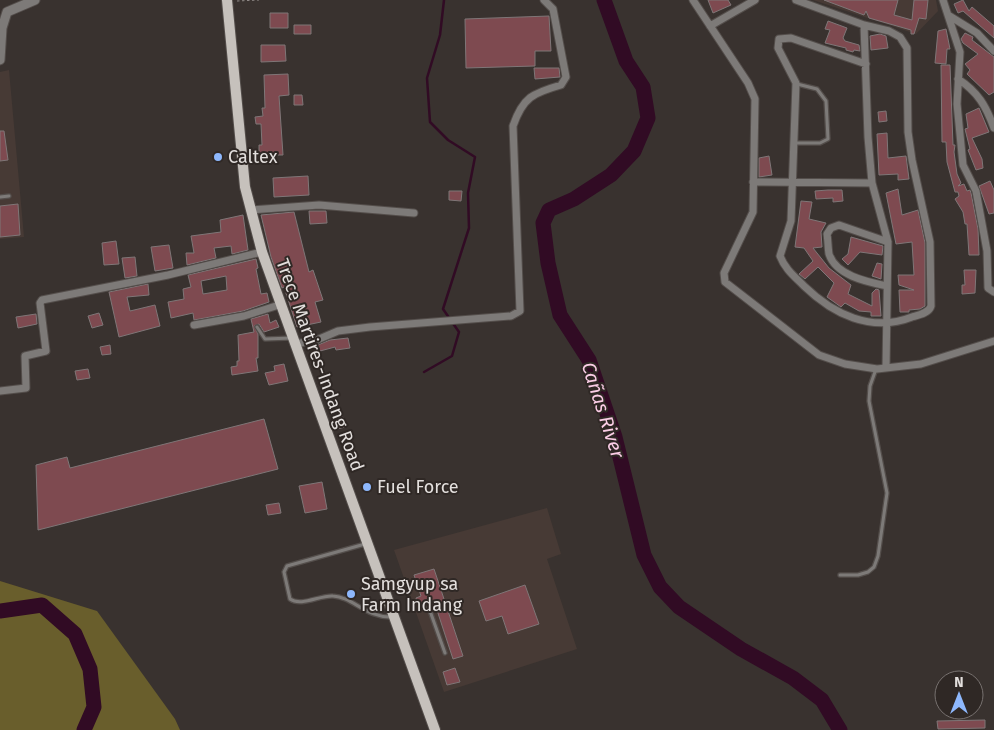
<svg xmlns="http://www.w3.org/2000/svg" width="994" height="730" font-family="'Fira Sans',sans-serif">
	<style>
		.built { fill: #473a35 }
		.green { fill: #695e2c }
		.lines { fill: none; stroke-linecap: round; stroke-linejoin: round }
		.stream { stroke: #310b24; stroke-width: 2.5 }
		.river { stroke: #310b24; stroke-width: 15 }
		.building { fill: #7e4a50; stroke: #7f7677; fill-rule: evenodd }
		.service-casing { stroke: #544e4b; stroke-width: 5.5 }
		.minor-casing { stroke: #544e4b; stroke-width: 9 }
		.tertiary-casing { stroke: #544e4b; stroke-width: 11 }
		.primary-casing { stroke: #544e4b; stroke-width: 12 }
		.path { stroke: #918b89; stroke-width: 1; stroke-dasharray: 2.5 2.5; stroke-linecap: butt }
		.service { stroke: #7d7a78; stroke-width: 3 }
		.minor { stroke: #7d7a78; stroke-width: 7 }
		.tertiary { stroke: #7d7a78; stroke-width: 9 }
		.primary { stroke: #c6c1bc; stroke-width: 10 }
		.poi-dot { fill: #8eb8fd; stroke: #2f2825; stroke-width: 2 }
		.labels { text-anchor: middle; dominant-baseline: central; stroke-width: 4; stroke-linejoin: round; paint-order: stroke }
		.poi-label { font-size: 18px; fill: #e3dfdd; stroke: #2f2825; text-anchor: start }
		.street-label { font-size: 18px; fill: #e3dfdd; stroke: #2f2825 }
		.water-label { font-size: 19px; font-style: italic; fill: #fbcde6; stroke: #2f2825 }
	</style>
	<rect width="100%" height="100%" fill="#39322f"/>
	<path class="built" d="M813,0H936L938,11L916,34Z
		M9,70L24,237L0,239V72Z
		M547,508L561,554L547,559L577,649L444,692L394,550Z"/>
	<path class="green" d="M0,581L97,611L175,719L180,730H0Z"/>
	<g class="lines">
		<path class="stream" d="M424,372L452,356L459,332L443,309L469,228L468,193L475,157L448,140L430,122L427,78L440,35L444,0"/>
		<path class="river" d="M604,0L626,61L643,87L648,118L634,151L611,175L574,199L549,210L543,223L548,263L560,315L589,360L615,437L644,555L660,587L679,607L741,649L793,678L822,700L840,730
			M0,611L42,605L75,634L90,669L94,707L84,730"/>
	</g>
	<path class="building" d="M708,0H728L731,5L713,13Z
		M824,0H898L894,15L912,20L914,0H928L926,19L919,18L914,34H911V30L869,18L866,11L864,15Z
		M963,0L969,11L972,7L994,26V38L963,11L958,13L954,4Z
		M270,13H288V28H270Z
		M549,16L551,51H535V66L466,68L465,19Z
		M828,21L847,28L843,38L845,41L859,45L860,51L854,50L853,52L846,50V48L825,43L830,30L825,29Z
		M294,25H311V34H294Z
		M946,29L950,49H947L946,64L935,63L938,31Z
		M965,33L973,37L972,40L994,57V92L989,95L967,74L970,70L965,64L978,54L963,43L961,39Z
		M880,34L886,36L888,48L871,50L870,36Z
		M261,45H285L286,61L261,62Z
		M941,65H950L953,145H955L954,152L957,174L961,183L958,186L964,184L967,191L970,190L971,193L978,229L979,255H969L967,224H965L963,212L955,199L959,196L958,192H955L947,162L946,142H942Z
		M534,68H559L560,77L535,79Z
		M288,74L289,95L279,96L283,155H268V160H259V145H262L261,124H256L255,117L263,116L262,108H265L264,75Z
		M294,95H302L303,105H294Z
		M979,108L989,132L972,138L982,159L983,168L976,170L968,150L970,149L965,129L968,128L966,114Z
		M886,111L887,121L879,122L878,112Z
		M0,131H4L8,160L0,161Z
		M887,133L888,158L906,156L909,179L898,180V174L879,175L877,134Z
		M769,156L772,175L759,177V158Z
		M308,176L309,195L274,197L273,178Z
		M990,181L994,190V213L989,214L979,186Z
		M898,189L902,215L918,210L925,243V306L920,309L909,310V312H900L899,290H914L899,285L898,275H914L912,242L896,244L886,193Z
		M828,190H842L843,201L833,202V198L816,199L815,191Z
		M449,191H462L461,201L449,200Z
		M801,201L812,202L809,219L826,223L821,232L822,247L813,248L829,268L851,285L848,294L872,306V293L876,289L879,290L881,316H871V312L859,311L845,303L841,307L827,297L834,283L818,267L805,279L799,274L813,261L804,248L795,247Z
		M18,204L20,235L0,237V206Z
		M309,211H326L327,223L310,224Z
		M294,212L309,272L313,270L323,300L315,302L321,322L297,327L284,287L282,288L271,257L261,215Z
		M243,215L248,250L232,254L231,246L214,248L216,258L187,265L186,253H194L191,236L221,232L220,220Z
		M851,237L883,246L882,255L860,252L848,265L842,259L848,254Z
		M116,241L119,264L104,265L102,243Z
		M169,245L173,268L155,271L151,247Z
		M135,257L137,276L125,278L122,258Z
		M256,259L258,268L256,269L261,294L267,293L269,302L243,311L194,320L193,313L171,318L168,302L184,299L183,289L191,287L188,275ZM226,276L227,290L203,294L201,281Z
		M877,263L882,264L881,279L872,276Z
		M964,270H976L975,293L962,294V285H965Z
		M148,284L149,295L127,297L130,311L155,305L160,326L119,337L109,292Z
		M99,313L103,325L92,328L88,316Z
		M36,314L37,324L18,328L16,317Z
		M268,314L270,323L276,320L279,327L264,332L259,324L254,326L258,334V358H256L258,371L232,375L231,367L237,366V361H239L238,335L254,332L251,319Z
		M348,338L350,348L336,350L335,347L320,351L318,345L330,340Z
		M110,345L111,354L102,355L100,347Z
		M284,364L288,381L269,385L265,373L275,371L274,366Z
		M88,369L90,378L77,380L75,371Z
		M343,417L345,427L337,429L335,419Z
		M264,419L278,469L38,530L36,465L67,457L70,468Z
		M322,482L327,509L305,513L299,486Z
		M279,503L281,513L268,515L266,505Z
		M434,569L463,656L453,659L434,601L418,606L416,598L421,596L414,575Z
		M525,585L539,624L508,634L502,616L486,621L479,601Z
		M455,668L460,682L447,685L443,672Z
		M985,720V728L938,729L937,721Z"/>
	<g class="lines">
		<g class="service-casing">
			<path id="service" d="M794,143H820L828,139L826,101L817,89L797,84
				M0,197L9,196
				M257,327L265,339L292,338
				M365,544L287,566L284,572L290,599C301,607 320,595 333,596C353,597 366,618 392,617
				M840,575H858L868,572L874,567L878,556L887,493L869,401L870,386L876,369
				M425,608L430,611L445,653"/>
		</g>
		<g class="minor-casing">
			<path id="minor" d="M693,0L748,83L755,99L753,212L724,273L725,282L819,355L845,364L877,369L921,364L994,341
				M796,0L864,25L889,31L900,37L907,48L908,132L912,160L930,242L931,306C929,313 919,315 912,317C871,333 833,314 804,286C794,276 785,269 780,256L791,221L796,83L778,48L779,39L791,38L866,64
				M943,0L960,52L957,104L963,165L976,191L987,251L988,288L994,292
				M948,15L977,33L994,51
				M864,25L868,137L872,183L888,242L886,368
				M710,26L755,0
				M958,79C978,92 986,106 994,128
				M753,182L872,183
				M250,210L319,205L414,213
				M887,286C868,282 836,276 829,254C828,248 828,240 827,234L831,228L839,225L888,242
				M194,325L244,316L279,305
				M295,344L317,340L338,331L370,327L511,316L520,311L513,126C523,97 533,93 561,85L566,77L553,9L544,0
				M0,391L26,388L25,356L46,351L40,303L42,300L168,275L262,252"/>
		</g>
		<g class="tertiary-casing">
			<path id="tertiary" d="M0,60L2,28L7,12L35,0"/>
		</g>
		<g class="primary-casing">
			<path id="primary" d="M227,0L245,187L262,252L435,730"/>
		</g>
		<path class="path" d="M237,1L259,0"/>
		<use href="#service" class="service"/>
		<use href="#minor" class="minor"/>
		<use href="#tertiary" class="tertiary"/>
		<use href="#primary" class="primary"/>
	</g>
	<g class="poi-dot">
		<circle cx="218" cy="157" r="5"/>
		<circle cx="367" cy="487" r="5"/>
		<circle cx="351" cy="594" r="5"/>
	</g>
	<g class="labels">
		<g class="poi-label">
			<text x="228" y="157">Caltex</text>
			<text x="377" y="487">Fuel Force</text>
			<text x="361" y="584">Samgyup sa<tspan x="361" dy="21">Farm Indang</tspan></text>
		</g>
		<g class="street-label">
			<text transform="translate(320 365) rotate(70)">Trece Martires-Indang Road</text>
		</g>
		<g class="water-label">
			<text transform="translate(603 410) rotate(72)">Cañas River</text>
		</g>
	</g>
	<g transform="translate(959 695)"><circle r="24" fill="#2f2825" stroke="#77716f"/>
	<path d="M0-4L9 19L0 12L-9 19Z" fill="#8eb8fd"/>
	<text y="-8" font-size="14" font-weight="bold" text-anchor="middle" fill="#e3dfdd">N</text>
	</g>
</svg>
